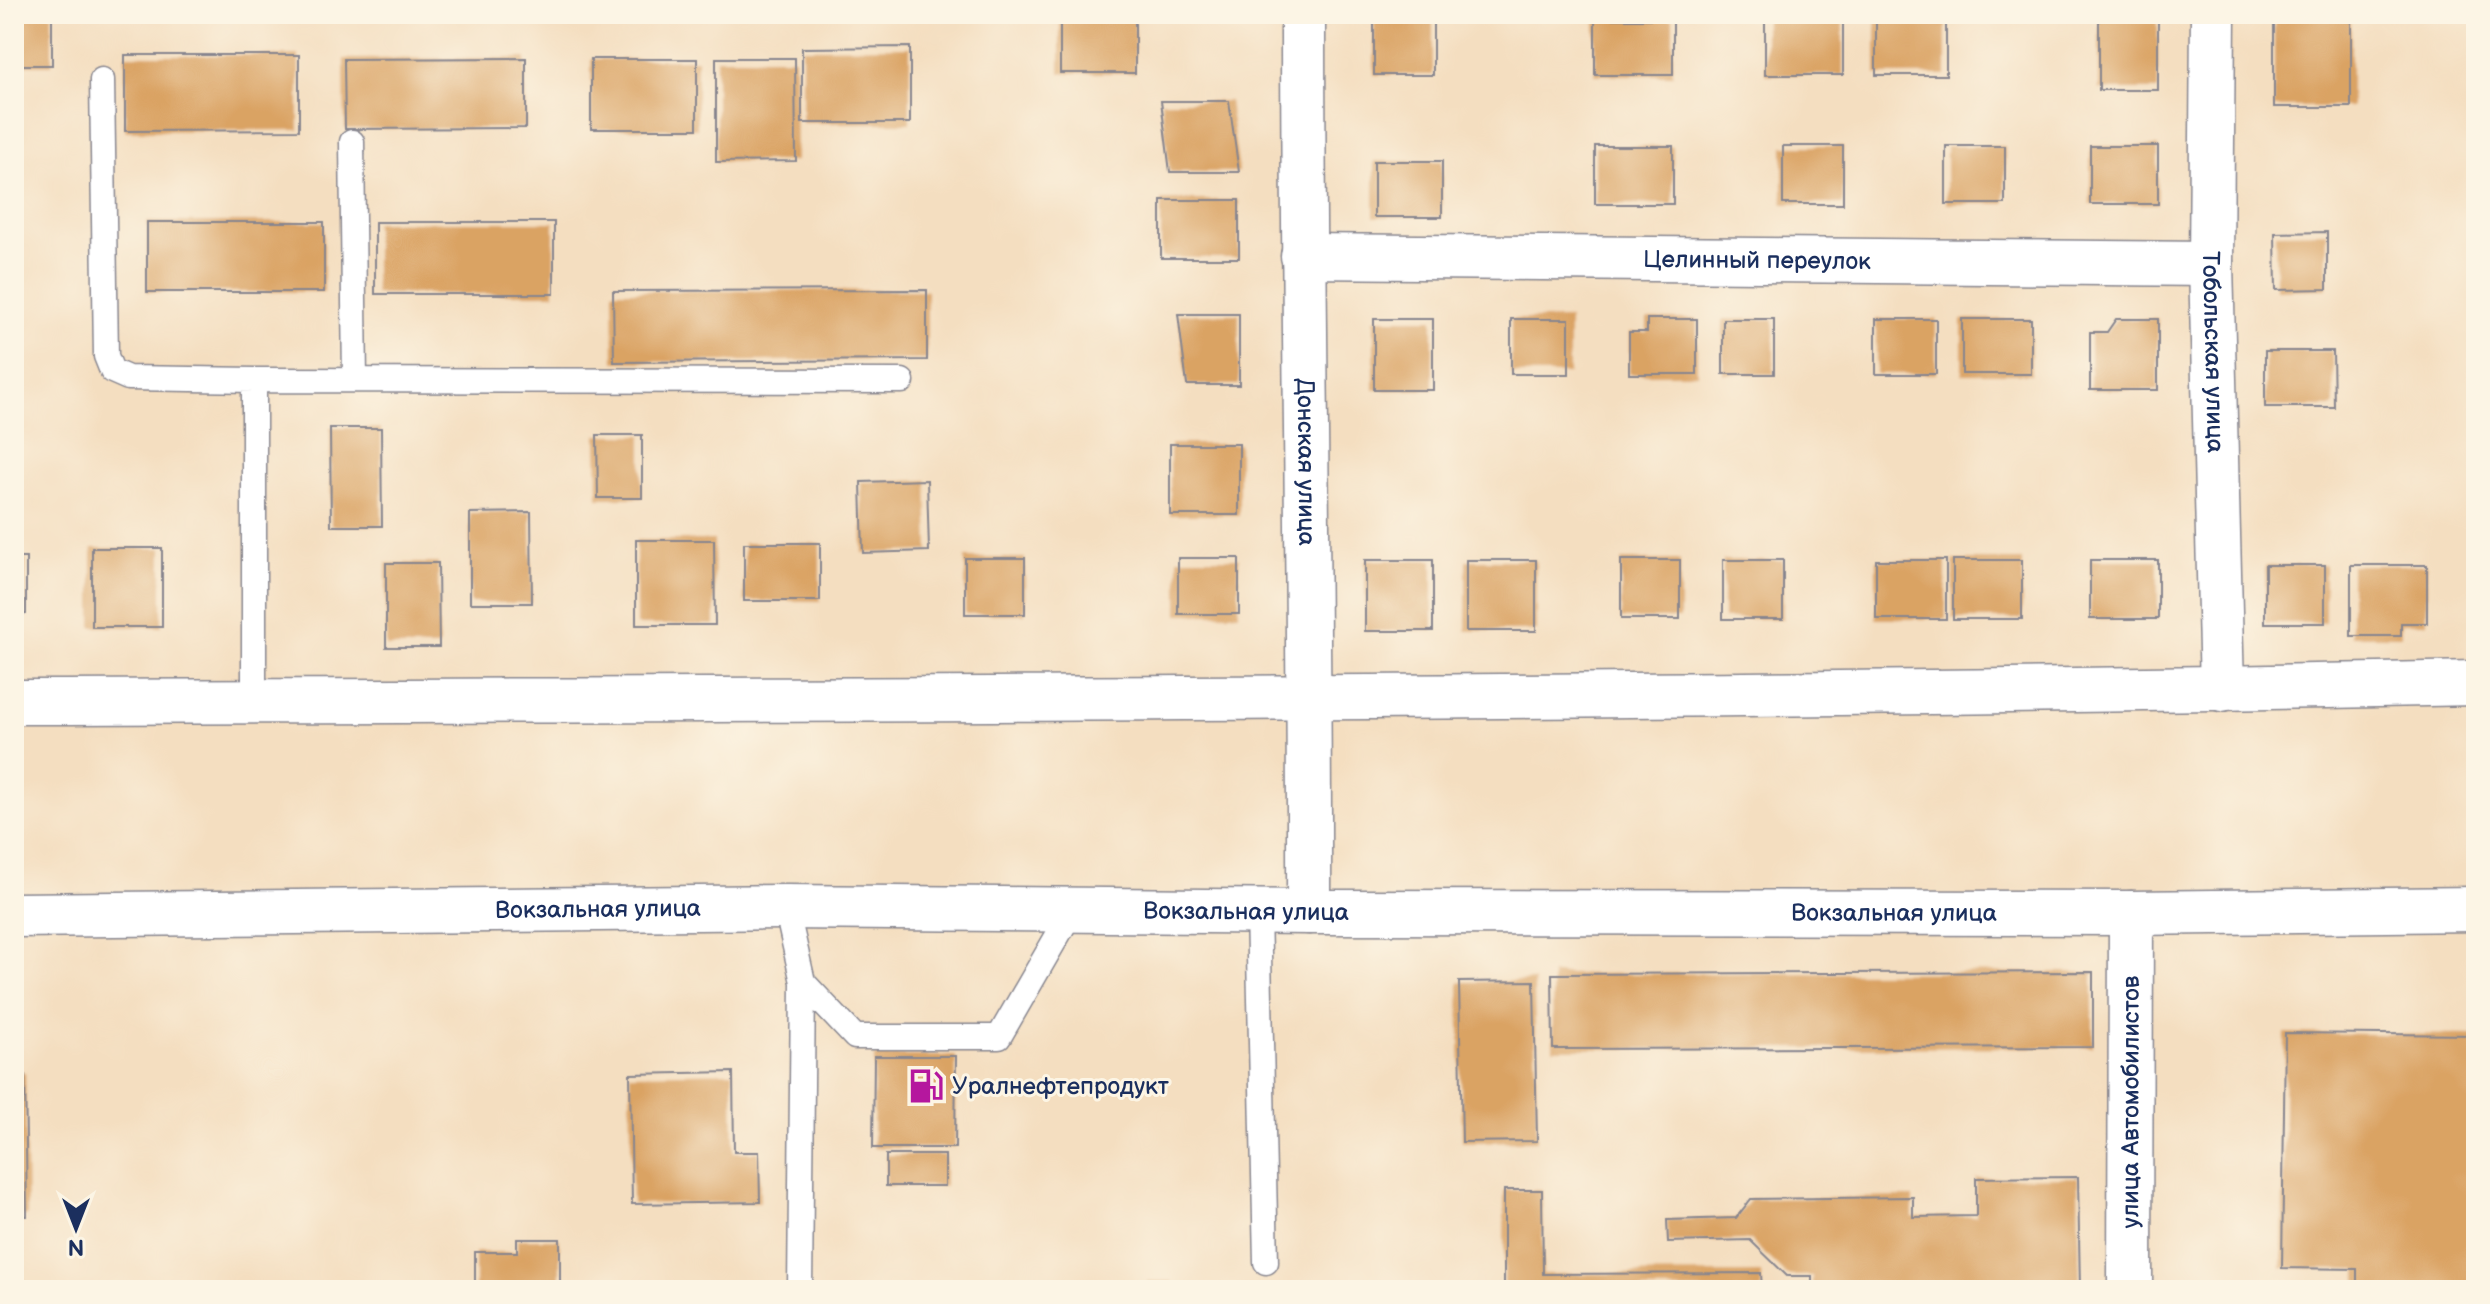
<svg xmlns="http://www.w3.org/2000/svg" width="2490" height="1304" font-family="'Balsamiq Sans',sans-serif">
	<style>
		.building { fill: #daa363 }
		.lines { fill: none; stroke-linecap: round; stroke-linejoin: round }
		.lane-casing { stroke: #88868f; stroke-width: 27 }
		.street-casing { stroke: #88868f; stroke-width: 47 }
		.secondary-casing { stroke: #88868f; stroke-width: 47 }
		.lane { stroke: #fff; stroke-width: 24 }
		.street { stroke: #fff; stroke-width: 44 }
		.secondary { stroke: #fff; stroke-width: 44 }
		.labels { text-anchor: middle; dominant-baseline: central; stroke-width: 6; stroke-linejoin: round; paint-order: stroke }
		.street-label { font-size: 24px; fill: #1b2f5e; stroke: #fcf5e5 }
		.poi-label { font-size: 24px; fill: #1b2f5e; stroke: #fcf5e5; text-anchor: start }
	</style>
	<rect width="100%" height="100%" fill="#fcf5e5"/>
	<filter id="ink" filterUnits="userSpaceOnUse"><feTurbulence type="fractalNoise" baseFrequency=".0125" numOctaves="2"/><feDisplacementMap in="SourceGraphic" scale="16" xChannelSelector="R" yChannelSelector="G"/><feConvolveMatrix kernelMatrix="1 2 1 2 8 2 1 2 1" color-interpolation-filters="sRGB"/></filter>
	<filter id="wash" filterUnits="userSpaceOnUse"><feTurbulence type="fractalNoise" baseFrequency=".006" numOctaves="4" result="noise"/><feDisplacementMap in="SourceGraphic" scale="32" xChannelSelector="R" yChannelSelector="G"/><feGaussianBlur stdDeviation="1.8" result="paint"/><feColorMatrix in="noise" values="0 0 0 0 0 0 0 0 0 0 0 0 0 0 0 0 0 1.4 0 .05"/><feComposite in="paint" operator="in"/></filter>
	<g filter="url(#wash)">
		<rect width="100%" height="100%" fill="#f4dec0"/>
		<g id="blocks">
			<path class="building" d="M14,14H52V65H14Z
				M1060,14H1135V73H1060Z
				M1876,14H1946V75H1876Z
				M2099,14H2158V90H2099Z
				M2274,14H2351V107H2274Z
				M1374,19H1433V75H1374Z
				M1595,19H1673V75H1595Z
				M1765,19H1843V75H1765Z
				M910,47V123H802V48Z
				M125,55H299V130L125,131Z
				M526,58V128L345,129L344,59Z
				M716,58H795L796,161L716,162Z
				M591,59H697V129H591Z
				M1161,101H1229L1239,172H1170Z
				M1595,146H1673V204H1595Z
				M1783,146H1843V204H1783Z
				M1946,146H2005V204H1946Z
				M2090,146H2158V204H2090Z
				M1374,161H1442V217H1374Z
				M1161,200H1239V258H1161Z
				M147,222H324V292H147Z
				M375,222H554V294H375Z
				M2327,232V289L2276,290L2275,233Z
				M14,287H19V364H14Z
				M927,290V360L614,362L613,291Z
				M1178,314H1239V385H1187Z
				M1374,319H1433V390H1374Z
				M1511,319H1569V374H1511Z
				M1647,319H1697V374H1629V332H1647Z
				M1723,319H1774V374H1723Z
				M1876,319H1936V374H1876Z
				M1962,319H2031V374H1962Z
				M2116,319H2158V390H2090V332H2107Z
				M2265,351H2333L2334,407H2265Z
				M330,428H381L382,526H331Z
				M597,435H642V498H598Z
				M1170,444H1239V515H1170Z
				M927,480L929,551L863,553L861,482Z
				M531,512L532,603H470V513Z
				M636,540H714L715,625H636Z
				M744,543H820V601H744Z
				M92,548H162V627H92Z
				M14,558H26V614H14Z
				M965,558H1025V614H965Z
				M1178,558H1239V614H1178Z
				M1365,560H1433V631H1365Z
				M1466,560H1536V631H1466Z
				M1621,560H1680V619H1621Z
				M1723,560H1783V619H1723Z
				M1876,560H1946V619H1876Z
				M1953,560H2022V619H1953Z
				M2090,560H2158V619H2090Z
				M386,563H438L439,647H386Z
				M2265,565H2325V623H2265Z
				M2351,565H2427V623H2401V636H2351Z
				M2093,972V1047L1553,1049L1552,974Z
				M1534,981L1537,1141L1462,1142L1459,982Z
				M2285,1033L2476,1035V1290H2357V1269L2282,1268Z
				M874,1056H956L955,1148H873Z
				M25,1072L27,1216H14V1073Z
				M733,1072L734,1152H759L760,1202L632,1204L630,1074Z
				M886,1155H945V1186H886Z
				M2078,1177L2080,1290H1812V1276H1787L1750,1240L1668,1242L1667,1220L1736,1218L1751,1199L1913,1197V1217L1976,1216V1178Z
				M1504,1190H1542L1543,1274L1761,1273L1762,1290H1504Z
				M517,1239H560V1290H475V1252H517Z
				M1147,1281H1172V1290H1147Z"/>
		</g>
	</g>
	<g filter="url(#ink)">
		<use href="#blocks" fill-opacity="0" stroke="#88868f" stroke-width="2"/>
		<g class="lines">
			<g class="lane-casing">
				<path id="lane" d="M102,80L106,356L112,371L128,378L254,380L902,381
					M352,142L355,380
					M254,380V701
					M786,907L803,982L800,1290
					M1258,911L1266,1262
					M803,982L855,1037H999L1073,909"/>
			</g>
			<g class="street-casing">
				<g id="street">
					<path id="s1" d="M1303,14C1303,313 1310,613 1309,912"/>
					<path id="s2" d="M2213,14L2211,264L2222,689"/>
					<path id="s3" d="M1303,256L2211,264"/>
					<path d="M14,702C835,699 1656,700 2476,683"/>
					<path id="s4" d="M2130,1290L2131,913"/>
				</g>
			</g>
			<g class="secondary-casing">
				<g id="secondary">
					<path id="s5" d="M14,915L786,907L1309,912L2131,913L2476,909"/>
				</g>
			</g>
			<use href="#lane" class="lane"/>
			<use href="#street" class="street"/>
			<use href="#secondary" class="secondary"/>
		</g>
	</g>
	<defs>
		<g id="fuel-bare" transform="scale(2.76)"><path d="M-5.5-6h7V0h2V4h1.3V-2.5L3-4.5l.8-.8L6-3V5H2.5V1h-1V6h-7ZM-4.2-4.7v3.2H.2V-4.7Z" fill="#b5179e" stroke="#fcf5e5" stroke-width="2.5" paint-order="stroke"/></g>
	</defs>
	<g fill-rule="evenodd">
		<use href="#fuel-bare" x="926" y="1086"/>
	</g>
	<g class="labels">
		<g class="street-label">
			<text stroke="none"><textPath href="#s3" startOffset="454">Целинный переулок</textPath></text>
			<text stroke="none"><textPath href="#s2" startOffset="338">Тобольская улица</textPath></text>
			<text stroke="none"><textPath href="#s1" startOffset="448">Донская улица</textPath></text>
			<text stroke="none"><textPath href="#s5" startOffset="584">Вокзальная улица</textPath></text>
			<text stroke="none"><textPath href="#s5" startOffset="1232">Вокзальная улица</textPath></text>
			<text stroke="none"><textPath href="#s5" startOffset="1880">Вокзальная улица</textPath></text>
			<text stroke="none"><textPath href="#s4" startOffset="188">улица Автомобилистов</textPath></text>
		</g>
		<g class="poi-label">
			<text x="952" y="1086">Уралнефтепродукт</text>
		</g>
	</g>
	<rect width="2490" height="1304" fill="none" stroke="#fcf5e5" stroke-width="48"/>
	<g transform="translate(76 1228) rotate(180)" stroke="#fcf5e5" stroke-width="6" paint-order="stroke">
	<path d="M0-6L14 30L0 20L-14 30Z" fill="#1b2f5e"/>
	<text y="-12" font-size="22" font-weight="bold" text-anchor="middle" fill="#1b2f5e">N</text>
	</g>
</svg>
